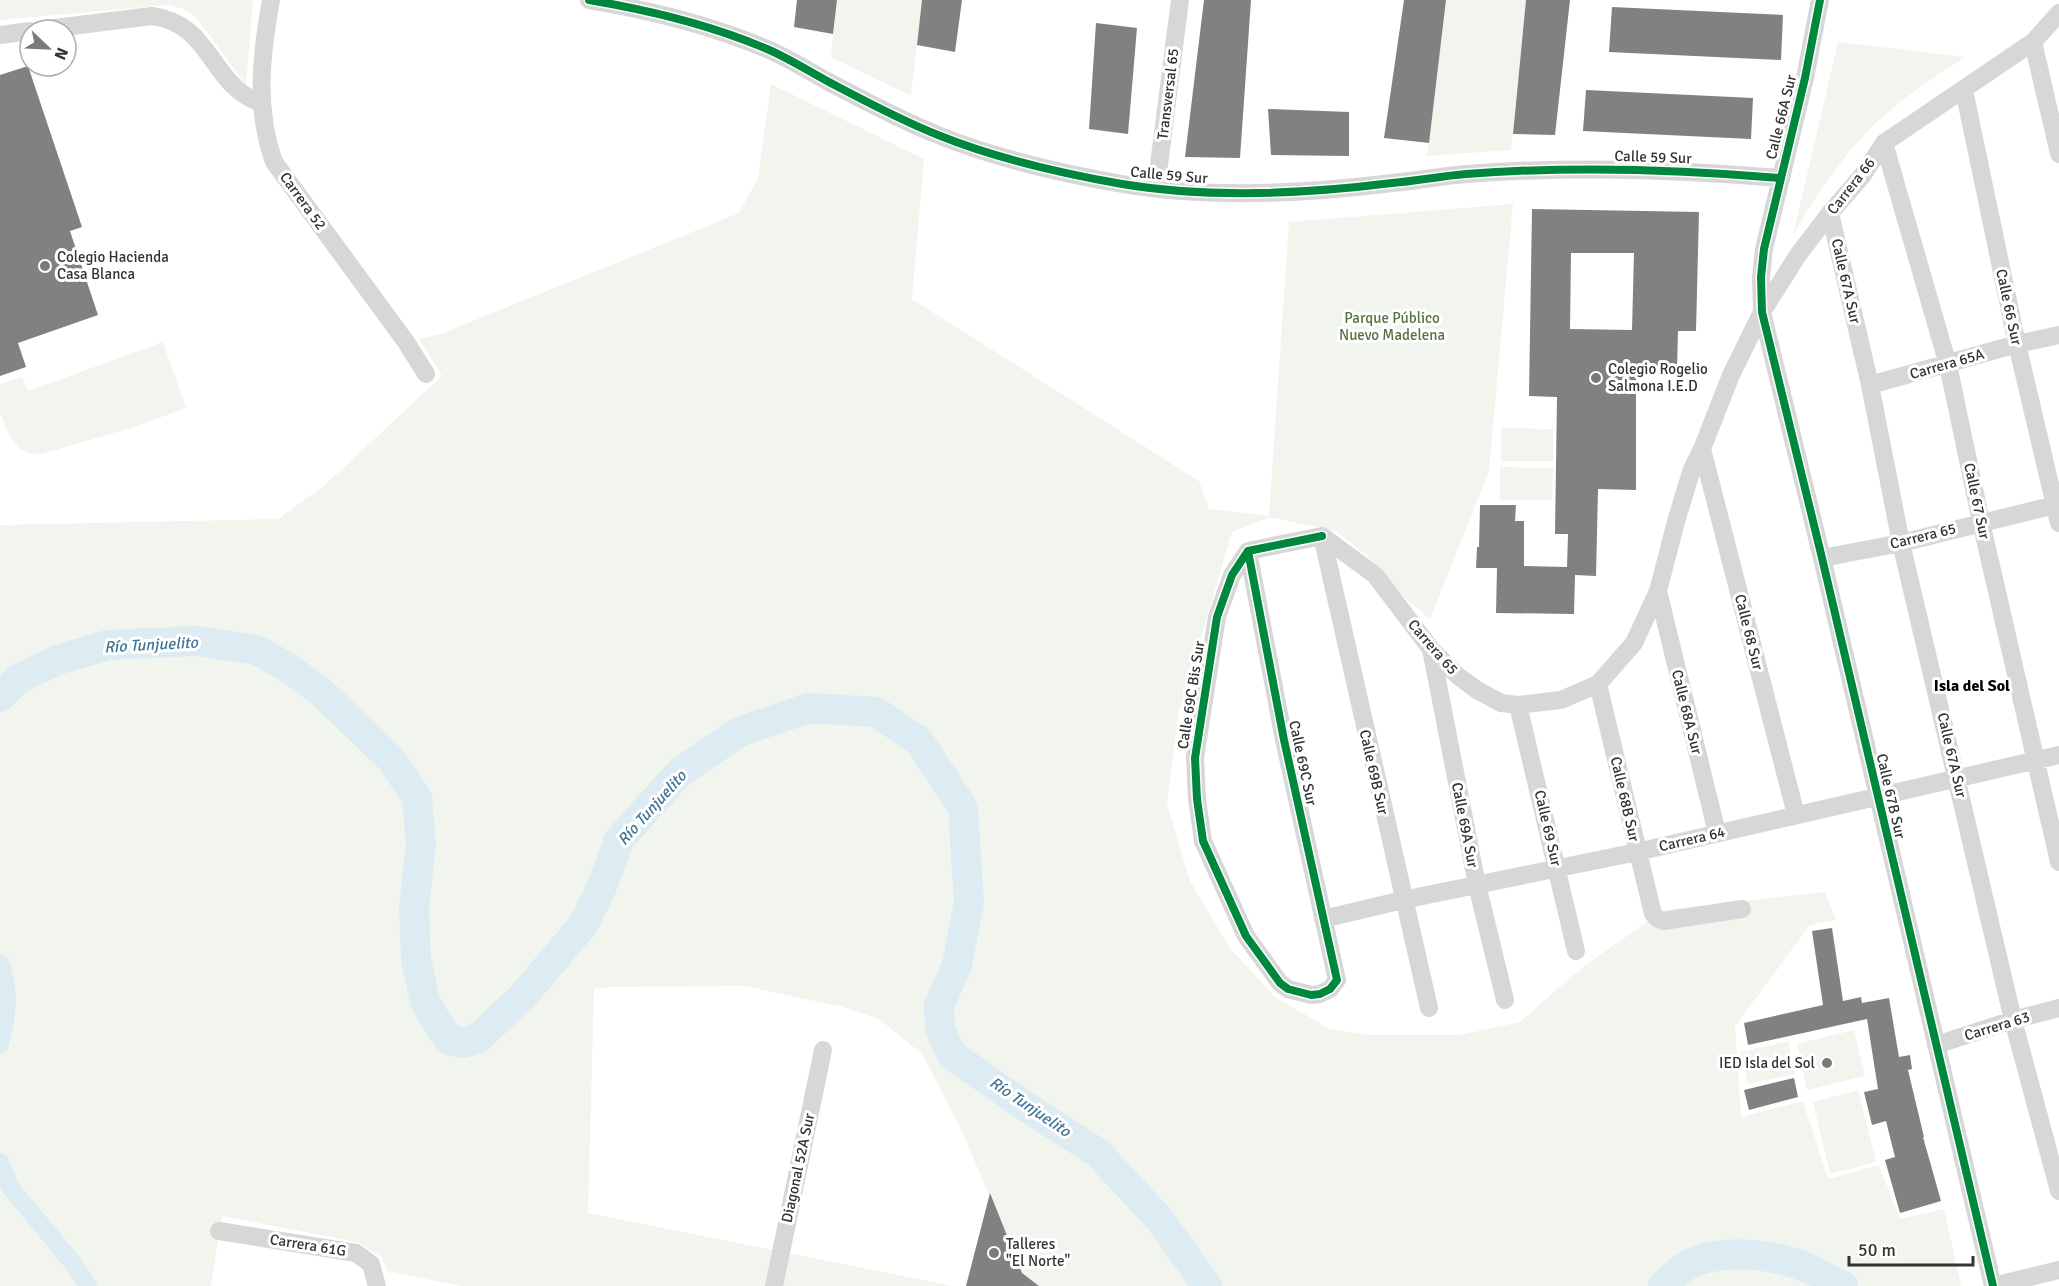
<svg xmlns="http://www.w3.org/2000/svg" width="2059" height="1286" font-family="Signika,sans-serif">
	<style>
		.green { fill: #f1f5ed }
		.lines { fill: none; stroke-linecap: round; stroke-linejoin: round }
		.canal { stroke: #ddebf3; stroke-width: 18 }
		.river { stroke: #ddebf3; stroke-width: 30 }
		.building { fill: #818181; fill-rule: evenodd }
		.minor { stroke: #d7d7d7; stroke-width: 18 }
		.cycleway-casing { stroke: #fff; stroke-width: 11 }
		.cycleway { stroke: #00873e; stroke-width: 8 }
		.poi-dot { fill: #7a7a7a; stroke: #fff; stroke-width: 2 }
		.labels { text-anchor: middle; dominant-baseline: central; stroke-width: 6; stroke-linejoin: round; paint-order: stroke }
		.street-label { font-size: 15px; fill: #333; stroke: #fff }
		.poi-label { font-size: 15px; fill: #333; stroke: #fff; text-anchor: start }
		.park-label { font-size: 15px; fill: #56703f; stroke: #fff }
		.water-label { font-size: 16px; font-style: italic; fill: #3f7597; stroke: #fff }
		.neighbourhood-label { font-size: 16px; font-weight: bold; fill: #000; stroke: #fff }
	</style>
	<rect width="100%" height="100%" fill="#fff"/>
	<path class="green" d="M0,0H253L246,85L196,17L184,9L168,5L0,20Z
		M837,0H922L911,96L831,57Z
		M1446,0H1526L1511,150L1427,156Z
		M1838,42L1965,57C1935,76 1906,96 1879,120C1846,151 1815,196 1793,235Z
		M771,84L924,159L912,299L1199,481L1209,509L1269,516L1289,222L1513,204L1489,471L1430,619L1398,592L1370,558L1336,531L1269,517L1232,532L1178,716L1167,804L1190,881L1230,948L1275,997L1330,1029L1369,1035H1460L1520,1022L1584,966L1664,910L1825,892L1836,920L1810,925L1735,1026L1741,1117L1803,1101L1828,1179L1879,1165L1900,1219L1944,1209L1961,1286H1039L1022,1273L962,1131L922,1054L879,1019L843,1007L744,986L612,987L594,989L588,1213L953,1286H460L388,1271L381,1257L357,1242L222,1216L211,1286H0V525L278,519L326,484L442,376L419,339L441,334L739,213L758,178Z
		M163,342L186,408L131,428L41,454L27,453L18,447L10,437L0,413V384L22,377L28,391Z
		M1501,428L1553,429V461H1501Z
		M1500,467L1553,468L1552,500H1500Z
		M1854,1030L1865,1076L1807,1090L1797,1044Z
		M1788,1041L1795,1074L1748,1084L1740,1052Z
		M1858,1090L1876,1162L1830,1174L1813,1102Z"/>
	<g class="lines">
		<path class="canal" d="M0,963C11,990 7,1017 0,1044
			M0,1162L10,1187L72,1262L88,1286"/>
		<path class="river" d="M0,697L18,679L57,660L108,645L197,641L257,650L290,669L320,691L391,759L417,798L421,844L414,907L416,959L425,1002L441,1029L450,1040L464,1043L478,1038L522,997L583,925L601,889L619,840L680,772L741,731L809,708L876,712L919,741L963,808L969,902L957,965L939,1006L940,1029L952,1055L1019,1102L1098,1153L1160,1220L1207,1286
			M1663,1286C1670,1279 1679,1270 1688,1265C1721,1249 1763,1253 1797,1264C1813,1269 1828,1279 1843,1286"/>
	</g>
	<path class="building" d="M797,0H837L833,34L794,27Z
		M922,0H962L955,52L917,45Z
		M1204,0H1251L1240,158L1185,157Z
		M1404,0H1446L1429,143L1384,138Z
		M1526,0H1570L1555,135L1513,134Z
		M1612,7L1783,15L1781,60L1609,52Z
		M1096,23L1137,28L1128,134L1089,129Z
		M28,66L82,227L70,231L98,315L18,343L26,367L0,376V75Z
		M1586,90L1753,98L1751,139L1583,131Z
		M1268,109L1349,112V156L1271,155Z
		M1532,209L1699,212L1696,331H1678L1677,371H1636V490L1598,489L1596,576L1575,575L1574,614L1496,613L1497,568H1476L1477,547H1479L1480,505H1516L1515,521H1524V566L1567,567L1568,534H1555L1557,397L1529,396ZM1571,253H1634L1632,330L1570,329Z
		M1832,928L1843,1001L1861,997L1862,1003L1889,998L1899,1057L1910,1055L1912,1069L1908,1070L1924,1137H1923L1941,1201L1900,1213L1885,1160L1895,1157L1886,1121L1872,1125L1864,1092L1878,1089L1867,1019L1748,1045L1744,1023L1823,1005L1812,931Z
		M1794,1078L1798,1097L1749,1110L1744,1090Z
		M990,1193L1022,1273L1039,1286H966Z"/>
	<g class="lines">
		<path class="minor" d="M271,0C261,55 255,109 274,162L406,342L426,374
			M589,0C649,10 711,25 767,49C788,58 807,70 827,81C863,100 900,120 938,135C997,159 1059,173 1122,184C1211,199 1304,194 1392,183C1417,181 1441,176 1466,174C1570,166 1676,169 1780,178
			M1820,0L1805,78L1764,249L1761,277L1762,312L1822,558L1993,1286
			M39,30L152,16C213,24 209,85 261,103
			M0,35L30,31
			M2033,42L2059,154
			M1964,90L2017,344L2059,523
			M1884,143L1948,365L1981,522L2059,862
			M1156,188L1180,0
			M1830,213L1870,385L1901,543L2013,1020L2059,1191
			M1870,385L2017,344L2059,335
			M1702,449L1796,815
			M1322,536L1375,575L1431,649L1458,676L1477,690L1501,703L1518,705L1561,700L1598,684L1634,643L1658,591L1677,518L1692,469L1702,449L1731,375L1762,312L1798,255L1830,213L1862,176L1884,143L2033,42L2059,13
			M1322,536L1429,1008
			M1248,551L1284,740L1337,980L1330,989L1320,994L1311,995L1288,989L1280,983L1246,936L1203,841L1197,799L1195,758L1217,617L1232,575L1248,551L1322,536
			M1822,558L1901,543L2059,504
			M1658,591L1717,833
			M1431,649L1477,885L1505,1000
			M1598,684L1653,914L1658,919L1663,921L1742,909
			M1518,705L1576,951
			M1323,919L1403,900L1637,852L2059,755
			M1936,1045L2013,1020L2059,1008
			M219,1231L356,1253L371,1264L377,1286
			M774,1286L823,1050
			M1993,1286L2059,1270"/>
		<g class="cycleway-casing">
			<path id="cycleway" d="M589,0C649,10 711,25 767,49C788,58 807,70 827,81C863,100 900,120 938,135C997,159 1059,173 1122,184C1211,199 1304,194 1392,183C1417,181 1441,176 1466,174C1570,166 1676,169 1780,178
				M1820,0L1805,78L1764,249L1761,277L1762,312L1822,558L1993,1286
				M1248,551L1284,740L1337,980L1330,989L1320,994L1311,995L1288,989L1280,983L1246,936L1203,841L1197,799L1195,758L1217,617L1232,575L1248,551L1322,536"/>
		</g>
		<use href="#cycleway" class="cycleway"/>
	</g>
	<g class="poi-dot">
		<circle cx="45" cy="266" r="6"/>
		<circle cx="1596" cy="378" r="6"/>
		<circle cx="1827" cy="1063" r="6"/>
		<circle cx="994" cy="1253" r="6"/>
	</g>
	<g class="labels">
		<g class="street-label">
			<text transform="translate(1168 94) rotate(-83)">Transversal 65</text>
			<text transform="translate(1781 117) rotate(-76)">Calle 66A Sur</text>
			<text transform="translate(1653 157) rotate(2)">Calle 59 Sur</text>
			<text transform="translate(1169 175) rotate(5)">Calle 59 Sur</text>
			<text transform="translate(1851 186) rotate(-52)">Carrera 66</text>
			<text transform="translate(303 201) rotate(54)">Carrera 52</text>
			<text transform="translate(1846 281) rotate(77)">Calle 67A Sur</text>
			<text transform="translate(2009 307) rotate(78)">Calle 66 Sur</text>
			<text transform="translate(1947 364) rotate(-16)">Carrera 65A</text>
			<text transform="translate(1977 501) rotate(78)">Calle 67 Sur</text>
			<text transform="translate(1923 536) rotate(-14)">Carrera 65</text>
			<text transform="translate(1749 632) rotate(76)">Calle 68 Sur</text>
			<text transform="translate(1433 647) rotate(49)">Carrera 65</text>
			<text transform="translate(1191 695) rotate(-81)">Calle 69C Bis Sur</text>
			<text transform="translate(1687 712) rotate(76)">Calle 68A Sur</text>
			<text transform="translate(1952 755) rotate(77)">Calle 67A Sur</text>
			<text transform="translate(1303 763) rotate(78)">Calle 69C Sur</text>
			<text transform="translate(1374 772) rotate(77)">Calle 69B Sur</text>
			<text transform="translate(1891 796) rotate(77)">Calle 67B Sur</text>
			<text transform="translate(1625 799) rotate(77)">Calle 68B Sur</text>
			<text transform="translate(1465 825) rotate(79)">Calle 69A Sur</text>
			<text transform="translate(1548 828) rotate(77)">Calle 69 Sur</text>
			<text transform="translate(1692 839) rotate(-13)">Carrera 64</text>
			<text transform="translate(1997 1026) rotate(-17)">Carrera 63</text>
			<text transform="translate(798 1168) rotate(-78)">Diagonal 52A Sur</text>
			<text transform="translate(308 1245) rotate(9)">Carrera 61G</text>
		</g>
		<g class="poi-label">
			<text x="57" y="257">Colegio Hacienda<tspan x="57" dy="17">Casa Blanca</tspan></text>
			<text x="1608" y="369">Colegio Rogelio<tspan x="1608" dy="17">Salmona I.E.D</tspan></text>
			<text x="1815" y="1063" text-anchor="end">IED Isla del Sol</text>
			<text x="1006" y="1244">Talleres<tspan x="1006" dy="17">"El Norte"</tspan></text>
		</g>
		<g class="park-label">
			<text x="1392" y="318">Parque Público<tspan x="1392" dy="17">Nuevo Madelena</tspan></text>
		</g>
		<g class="water-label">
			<text transform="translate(151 645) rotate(-3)">Río Tunjuelito</text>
			<text transform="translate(652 808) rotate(-48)">Río Tunjuelito</text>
			<text transform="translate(1030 1107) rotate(34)">Río Tunjuelito</text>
		</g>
		<g class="neighbourhood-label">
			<text x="1972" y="686">Isla del Sol</text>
		</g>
	</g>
	<g transform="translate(48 48) rotate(113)"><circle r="28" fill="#ffffff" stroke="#adadad" stroke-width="1.5"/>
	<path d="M0-4.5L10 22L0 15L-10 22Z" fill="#7a7a7a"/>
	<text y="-9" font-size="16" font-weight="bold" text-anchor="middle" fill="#333333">N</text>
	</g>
	<path d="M1849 1256v9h124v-9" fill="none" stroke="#333333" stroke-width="3"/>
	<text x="1858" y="1256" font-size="18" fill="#333333" stroke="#ffffff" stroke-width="4.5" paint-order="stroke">50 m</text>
</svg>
